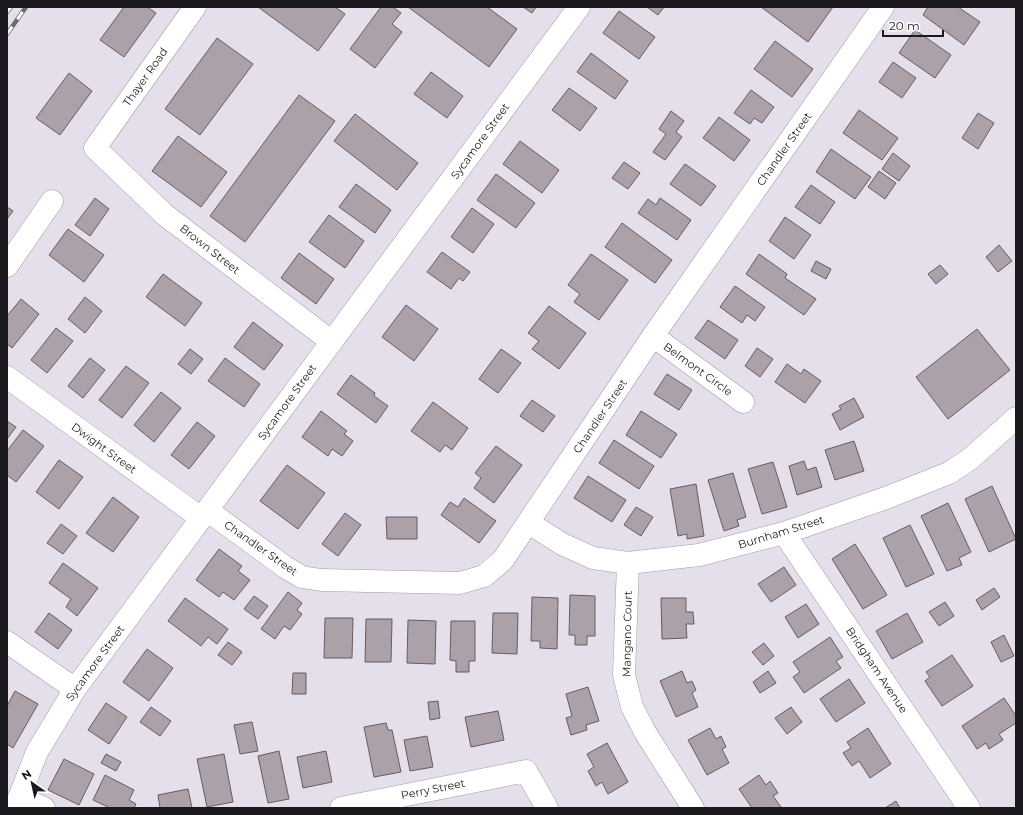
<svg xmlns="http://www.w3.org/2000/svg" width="1023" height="815" font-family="Montserrat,sans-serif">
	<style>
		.building { fill: #aca1a9; stroke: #665c63 }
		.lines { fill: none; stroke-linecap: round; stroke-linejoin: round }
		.minor-casing { stroke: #a19ca8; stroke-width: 23 }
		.minor { stroke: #fff; stroke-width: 22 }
		.rail-casing { stroke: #6d6a71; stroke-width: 4.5 }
		.rail { stroke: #fff; stroke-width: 3; stroke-dasharray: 9; stroke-linecap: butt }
		.labels { text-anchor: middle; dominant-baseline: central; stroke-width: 3; stroke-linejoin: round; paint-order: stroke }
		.street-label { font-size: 11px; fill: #1b191d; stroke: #fff }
	</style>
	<rect width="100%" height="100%" fill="#e4dfeb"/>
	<path class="building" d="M124,7H147L156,13L124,57L100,40Z
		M258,7H335L345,14L318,51Z
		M381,7H393L401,13L392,24L402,32L375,68L350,49Z
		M408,7H487L517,29L489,67Z
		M523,7H536L532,13Z
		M647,7H664L658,15Z
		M761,7H833L808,42Z
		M928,7H958L980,22L964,45L923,15Z
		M619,11L655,37L639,59L603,33Z
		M915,30L951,55L935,78L899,53Z
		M217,38L253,64L200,135L165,109Z
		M775,41L813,69L792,97L754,69Z
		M591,53L628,81L615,99L577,72Z
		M893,62L916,78L902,98L879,82Z
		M431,72L463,96L447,118L414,94Z
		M69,73L92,91L60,135L36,118Z
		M569,88L597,108L580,131L552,110Z
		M751,90L774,107L762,123L754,118L750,124L734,113Z
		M299,95L335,121L245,242L210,216Z
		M859,110L898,138L882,160L843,133Z
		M671,111L684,121L676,132L682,137L665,160L653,152L666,134L659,129Z
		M978,113L994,123L978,149L962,138Z
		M355,114L418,163L397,190L334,141Z
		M719,117L750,140L734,161L703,138Z
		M178,136L227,172L201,207L152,171Z
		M520,141L559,170L542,193L503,164Z
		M831,149L871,177L855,199L816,172Z
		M893,153L910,166L899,181L882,169Z
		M624,162L640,173L628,189L612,178Z
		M685,164L716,186L701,206L670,184Z
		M879,171L896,183L885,199L868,187Z
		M496,174L535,203L516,228L477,200Z
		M356,184L391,210L375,233L339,207Z
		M811,185L835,202L820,224L795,207Z
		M95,198L109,209L90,236L75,225Z
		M660,198L691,220L677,240L638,213L648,199L656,205Z
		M7,207L13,211L7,219Z
		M472,208L494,224L473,253L451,237Z
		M329,215L364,241L345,268L309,242Z
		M785,217L811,235L794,259L769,241Z
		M622,223L672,260L655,283L605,247Z
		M68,229L104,255L84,282L49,255Z
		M999,245L1012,261L998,272L986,257Z
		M442,252L470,272L463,281L459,278L451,289L427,272Z
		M299,253L334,279L316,304L281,278Z
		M591,254L628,280L599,320L574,302L580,294L568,285Z
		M759,254L787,274L785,278L816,299L804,315L746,274Z
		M816,261L831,269L826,279L811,271Z
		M940,265L948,274L936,284L928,274Z
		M163,274L202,303L185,326L146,297Z
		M735,286L765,307L755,321L747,315L742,323L720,307Z
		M85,297L102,311L85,333L68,319Z
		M21,299L39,314L12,348L7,344V316Z
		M406,305L438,329L414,361L382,337Z
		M549,306L586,333L559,369L532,349L539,341L528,333Z
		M708,320L738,340L725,359L695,338Z
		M253,322L283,345L264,370L234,347Z
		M56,328L73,341L47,373L31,360Z
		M977,329L1010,370L948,419L916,377Z
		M757,348L773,359L760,377L745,366Z
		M190,349L203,359L191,374L178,364Z
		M501,349L521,363L498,393L479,379Z
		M90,358L105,370L83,398L68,386Z
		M225,358L260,384L244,407L208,381Z
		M787,364L801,374L804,369L821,381L805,403L775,382Z
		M126,366L149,383L122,418L99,400Z
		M667,374L692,390L679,410L654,394Z
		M351,375L375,393L374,396L388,406L376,423L337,394Z
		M161,392L181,408L154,442L134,425Z
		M854,398L864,417L840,430L832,414L841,409L839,406Z
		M532,400L555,416L543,432L520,416Z
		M433,402L468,428L452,450L445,445L440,452L411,431Z
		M321,411L347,431L344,434L353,441L342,456L332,449L328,456L302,437Z
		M641,411L677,434L661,458L626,435Z
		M7,421L16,427L7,439Z
		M197,422L215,436L189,469L171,455Z
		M23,430L44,446L16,482L7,475V451Z
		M614,440L654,466L639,489L599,463Z
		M854,441L864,471L835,480L825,450Z
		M496,446L522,465L494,503L474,488L481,478L475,473Z
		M59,460L83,477L59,509L36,492Z
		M804,461L807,470L816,467L822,487L797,495L789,466Z
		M773,462L787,507L762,514L748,469Z
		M287,465L325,493L298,529L260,501Z
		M733,473L746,517L737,520L739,526L724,531L708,480Z
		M588,476L626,500L612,522L574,498Z
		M696,484L704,536L687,539V534L678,536L670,489Z
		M992,486L1016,539L989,552L965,499Z
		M113,497L139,517L113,552L86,533Z
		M464,498L496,521L479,543L441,515L450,502L458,507Z
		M948,503L971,552L959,558L962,565L947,571L921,516Z
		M636,507L653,517L641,536L624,525Z
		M345,513L361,525L338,556L322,544Z
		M386,517H417V539H387Z
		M61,524L77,536L63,554L47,543Z
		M910,525L934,574L906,587L883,538Z
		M855,544L887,595L863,609L832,559Z
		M219,549L242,566L238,571L250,580L234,600L223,592L219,597L196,580Z
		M63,563L98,588L77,616L66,607L71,599L49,583Z
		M784,567L796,585L771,602L758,584Z
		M994,588L1000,597L982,610L976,600Z
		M288,592L302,603L297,610L302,614L290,630L284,626L275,639L261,629Z
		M570,595L595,596V636H587V645H575V635H569Z
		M254,596L268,606L258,619L244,609Z
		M532,597L558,598L557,649L540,648V641H531Z
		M185,598L228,629L217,644L208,637L201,646L168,621Z
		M661,598H686V612H693L694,624H686L687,638L662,639Z
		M945,602L954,616L939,626L929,612Z
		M806,604L819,624L798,638L785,617Z
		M49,613L72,630L58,649L35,632Z
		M493,613H518L517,654L492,653Z
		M907,613L923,642L892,659L876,631Z
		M325,618H353L352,658H324Z
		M366,619H392L391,662H365Z
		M408,620L436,621L435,664L407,663Z
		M451,621H475V661H469V672H456V661L450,660Z
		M1004,635L1014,656L1001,662L991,642Z
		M830,637L843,657L836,661L841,668L804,693L793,677L800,672L793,662Z
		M228,642L242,652L232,665L218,655Z
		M764,643L774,656L763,665L752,652Z
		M147,649L173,668L149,701L123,682Z
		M952,655L973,686L942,706L925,681L930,677L926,672Z
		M682,671L687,683L692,681L696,690L692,693L698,707L676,717L660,681Z
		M768,671L776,683L760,693L753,682Z
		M293,673H306V694H292Z
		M849,679L865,703L836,722L820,699Z
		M588,687L599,721L586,725L587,730L571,735L566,718L572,716L566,694Z
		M15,691L38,704L13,748L7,744V706Z
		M1004,698L1016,716V723L999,734L1003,740L989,749L986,743L977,749L962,726Z
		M438,701L440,718L430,720L428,702Z
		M106,703L127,717L109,744L88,730Z
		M151,707L171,721L160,736L140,722Z
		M791,707L802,722L787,734L775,718Z
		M498,711L504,740L471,747L465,717Z
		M252,722L258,751L240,754L234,725Z
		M386,723L388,730H392L401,772L374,777L364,727Z
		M710,728L716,739L721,736L726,747L722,749L729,763L707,775L688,740Z
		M868,728L891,764L870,778L859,761L852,766L843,753L851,748L847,742Z
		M427,736L433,767L410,771L404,740Z
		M607,743L628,782L608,794L602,782L596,786L588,771L594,767L587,754Z
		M279,751L289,799L268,803L258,756Z
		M326,751L332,782L303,788L297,757Z
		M106,754L121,762L116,771L101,763Z
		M224,754L233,802L207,807L197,759Z
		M64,759L94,774L79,805L48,790Z
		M105,775L134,790L129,800L136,804L134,808H110L93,800Z
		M759,775L766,785L770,781L778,793L773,796L781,807L779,808H752L739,789Z
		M188,789L192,808H160L158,795Z
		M896,801L900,808H885Z"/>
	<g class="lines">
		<g class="minor-casing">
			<path id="minor" d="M195,7L95,148L165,215L332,342
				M7,266L52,201
				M653,336L743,402
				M7,377L201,518
				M207,510L285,567L302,577L321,580L460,583L484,576L503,560L653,336L883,7
				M529,523L562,544L593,558L628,563L699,555L784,533L886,498L949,473L970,459L1016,418
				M784,533L969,808
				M628,563L624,675L632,707L645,732L693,808
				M7,642L75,689
				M19,797L44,808
				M15,808L37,752L75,689L579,7
				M341,808L526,771L547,808"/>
		</g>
		<use href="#minor" class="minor"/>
		<g class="rail-casing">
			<path id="rail" d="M7,12L11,7
				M7,34L26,7"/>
		</g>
		<use href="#rail" class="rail"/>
	</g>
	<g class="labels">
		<g class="street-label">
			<text transform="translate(145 77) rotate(-55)">Thayer Road</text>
			<text transform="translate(480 141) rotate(-54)">Sycamore Street</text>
			<text transform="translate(784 149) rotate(-55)">Chandler Street</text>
			<text transform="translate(210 249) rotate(38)">Brown Street</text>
			<text transform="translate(698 369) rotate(36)">Belmont Circle</text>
			<text transform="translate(287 402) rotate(-54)">Sycamore Street</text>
			<text transform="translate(600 416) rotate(-56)">Chandler Street</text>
			<text transform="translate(104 448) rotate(36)">Dwight Street</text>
			<text transform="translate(781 532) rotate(-17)">Burnham Street</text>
			<text transform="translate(261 548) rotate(35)">Chandler Street</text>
			<text transform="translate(627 634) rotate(-89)">Mangano Court</text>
			<text transform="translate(95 663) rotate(-54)">Sycamore Street</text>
			<text transform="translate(877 670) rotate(56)">Bridgham Avenue</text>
			<text transform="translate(433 789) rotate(-11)">Perry Street</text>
		</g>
	</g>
	<rect width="1023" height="815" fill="none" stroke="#1b191d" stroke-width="16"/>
	<g transform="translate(32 783) rotate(326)" stroke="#ffffff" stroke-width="3" paint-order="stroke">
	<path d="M0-3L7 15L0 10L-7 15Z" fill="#1b191d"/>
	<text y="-6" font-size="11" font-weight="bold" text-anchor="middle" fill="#1b191d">N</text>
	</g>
	<path d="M883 30v6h60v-6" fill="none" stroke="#1b191d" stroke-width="2"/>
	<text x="889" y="30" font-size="12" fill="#1b191d" stroke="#ffffff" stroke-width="3" paint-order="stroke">20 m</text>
</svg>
